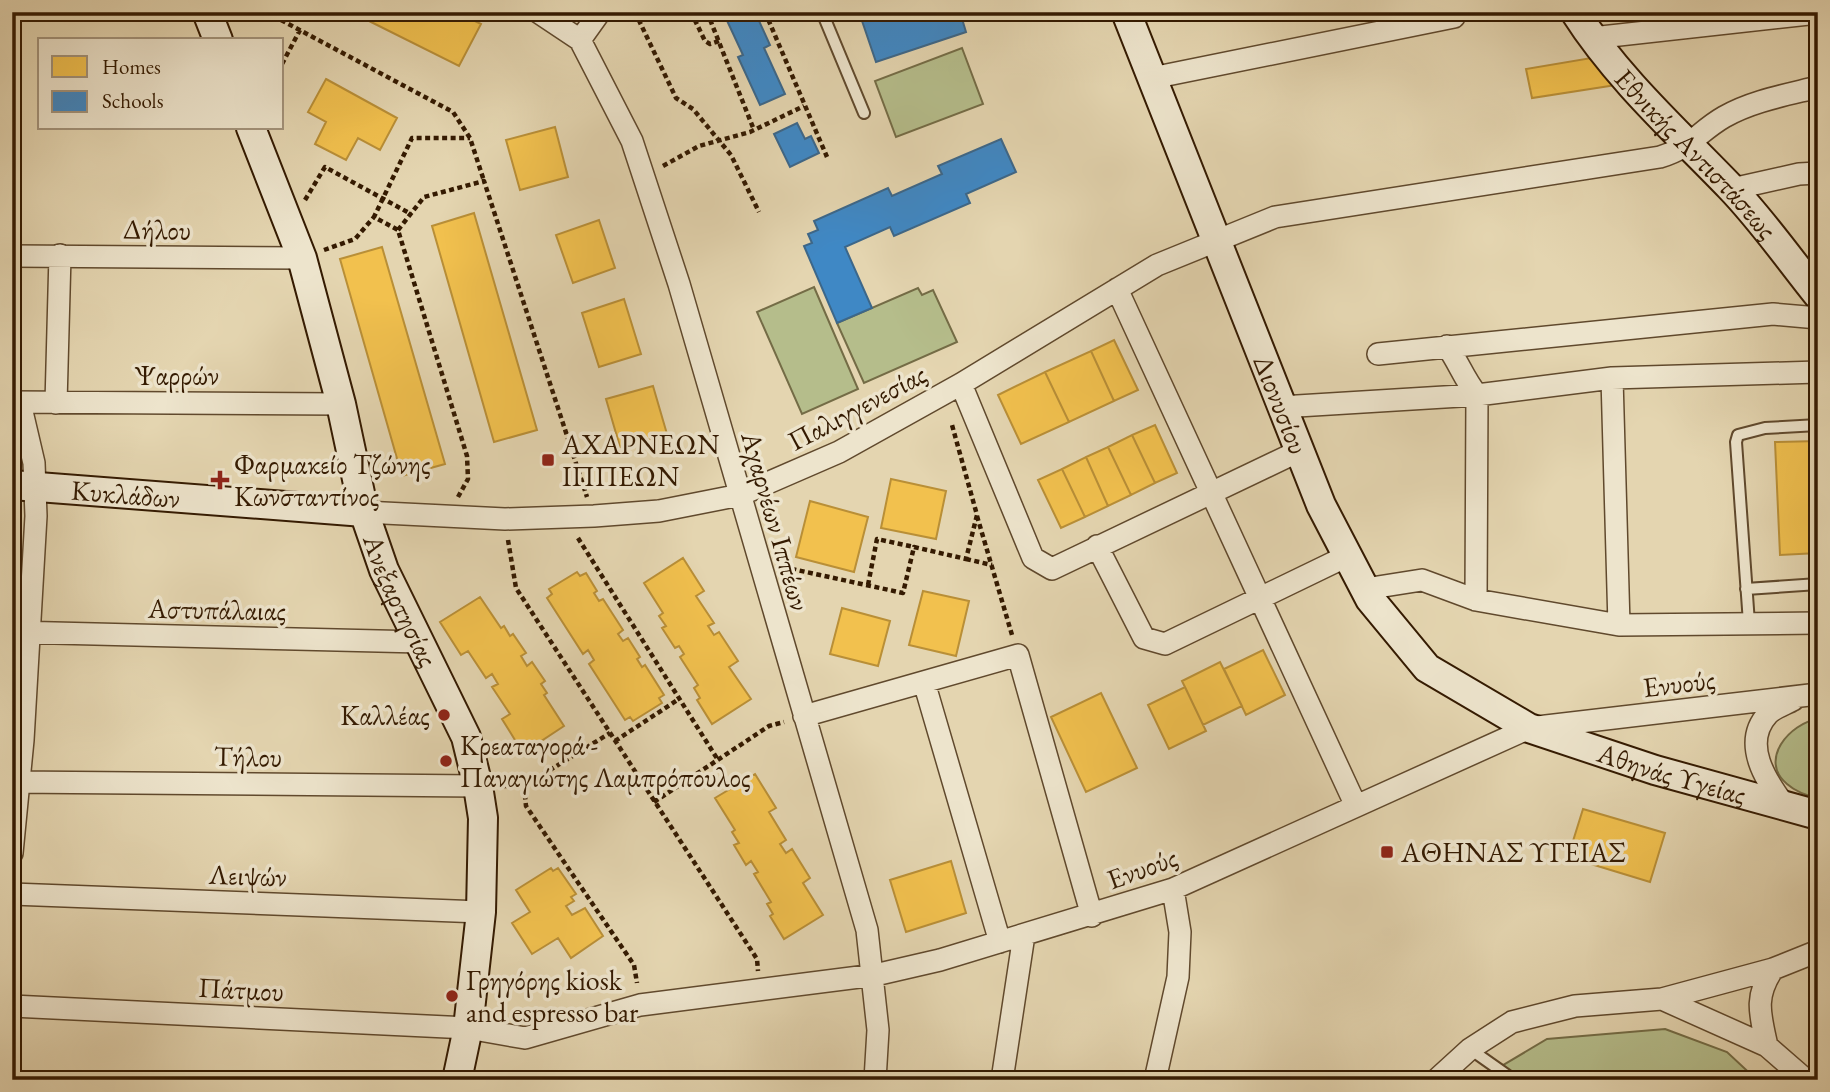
<svg xmlns="http://www.w3.org/2000/svg" width="1830" height="1092" font-family="'EB Garamond',serif">
	<style>
		.green { fill: #b5bd8b; stroke: #746c46; stroke-width: 2 }
		.homes { fill: #f2c14e; stroke: #b98f37; stroke-width: 2 }
		.schools { fill: #3f88c5; stroke: #3c678a; stroke-width: 2 }
		.lines { fill: none; stroke-linecap: round; stroke-linejoin: round }
		.lane-casing { stroke: #60492d; stroke-width: 14 }
		.street-casing { stroke: #60492d; stroke-width: 24 }
		.secondary-casing { stroke: #341a01; stroke-width: 32 }
		.path { stroke: #341a01; stroke-width: 4.5; stroke-dasharray: 5 3.5; stroke-linecap: butt }
		.lane { stroke: #ede4cc; stroke-width: 10 }
		.street { stroke: #ede4cc; stroke-width: 21 }
		.secondary { stroke: #ede4cc; stroke-width: 28 }
		.poi-dot { fill: #8f2418; stroke: #ede4cc; stroke-width: 2.5 }
		.labels { text-anchor: middle; dominant-baseline: central; stroke-width: 7; stroke-linejoin: round; paint-order: stroke }
		.street-label { font-size: 28px; fill: #341a01; stroke: #ede4cc }
		.poi-label { font-size: 28px; fill: #341a01; stroke: #ede4cc; text-anchor: start }
	</style>
	<rect width="100%" height="100%" fill="#e4d5b0"/>
	<filter id="stains"><feTurbulence type="fractalNoise" baseFrequency=".00286" numOctaves="4"/><feColorMatrix values="0 0 0 0 .2 0 0 0 0 .09 0 0 0 0 .02 0 0 0 .5 -.17"/></filter>
	<radialGradient id="worn" r=".72"><stop offset=".6" stop-color="#630" stop-opacity="0"/><stop offset="1" stop-color="#630" stop-opacity=".3"/></radialGradient>
	<path class="green" d="M962,48L983,104L896,137L875,81Z
		M814,287L858,389L802,414L757,312Z
		M918,288L922,295L933,290L957,342L864,383L837,323Z
		M1818,719V798C1808,796 1795,791 1787,784C1758,760 1790,723 1818,719Z
		M1665,1029L1727,1052L1757,1080H1478L1547,1039Z"/>
	<path class="homes" d="M351,12H457L481,24L459,66Z
		M1497,12H1526L1498,18Z
		M1597,57L1616,85L1532,98L1526,69Z
		M326,79L397,118L380,150L358,138L346,160L315,144L326,122L308,112Z
		M555,127L568,177L520,190L506,140Z
		M474,213L537,430L494,442L432,226Z
		M599,220L615,268L573,283L556,235Z
		M382,247L445,464L402,476L340,259Z
		M624,299L641,354L599,367L582,313Z
		M1114,340L1138,390L1114,401L1091,351Z
		M1091,351L1114,401L1069,422L1045,372Z
		M1045,372L1069,422L1021,444L998,395Z
		M653,386L667,434L620,447L606,399Z
		M1155,425L1177,473L1155,483L1132,435Z
		M1132,435L1155,483L1131,495L1108,447Z
		M1818,441V553L1780,555L1775,442Z
		M1108,447L1131,495L1108,506L1086,457Z
		M1086,457L1108,506L1085,517L1062,469Z
		M1062,469L1085,517L1061,528L1038,480Z
		M891,479L946,491L936,539L881,528Z
		M810,501L868,517L854,572L796,557Z
		M683,558L704,591L696,596L714,623L708,626L714,635L719,632L738,661L729,667L751,699L712,724L697,700L700,698L694,688L698,685L680,657L684,654L679,646L675,648L662,628L666,626L659,616L663,613L644,583Z
		M577,572L580,576L586,573L597,591L594,593L599,601L603,599L623,630L618,634L623,641L628,638L640,657L637,659L642,667L645,665L664,695L659,698L662,703L633,721L630,717L625,720L589,664L594,660L588,650L583,654L547,598L552,594L549,589Z
		M923,591L969,601L956,656L909,645Z
		M480,597L501,628L504,626L510,636L513,634L526,653L521,656L527,666L532,662L545,681L541,684L547,693L544,695L564,726L523,753L502,719L510,714L492,687L498,684L492,674L486,678L468,651L461,655L440,622Z
		M842,608L890,621L878,666L830,654Z
		M1263,650L1285,695L1246,715L1224,669Z
		M1220,662L1242,706L1203,725L1182,681Z
		M1185,687L1206,731L1169,749L1148,705Z
		M1101,693L1137,768L1086,792L1051,717Z
		M755,774L776,808L769,812L786,840L780,844L786,853L792,849L810,878L803,883L823,915L784,939L770,916L773,914L767,904L771,902L754,874L758,872L751,861L746,865L734,845L739,843L732,832L735,830L715,798Z
		M1583,809L1665,833L1650,882L1568,857Z
		M951,861L966,913L906,932L890,880Z
		M551,868L553,871L558,868L576,894L571,897L574,901L566,906L572,915L585,908L603,936L571,958L558,938L532,954L512,923L530,912L516,890Z"/>
	<path class="schools" d="M723,12H755L770,45L764,48L785,94L760,105L738,57L743,55Z
		M859,12H960L966,32L876,62Z
		M797,123L805,139L811,136L819,153L790,167L774,134Z
		M1001,139L1016,172L966,194L970,203L894,236L890,227L845,247L872,308L837,323L804,246L812,243L808,234L818,230L814,221L888,188L892,196L942,174L938,166Z"/>
	<g class="lines">
		<g class="lane-casing">
			<path id="lane" d="M822,12L864,113
				M1746,589L1818,584
				M1749,623L1736,442L1738,435L1765,428L1818,425
				M1470,1049L1514,1080"/>
		</g>
		<g class="street-casing">
			<path id="street" d="M538,12L580,40L632,141L679,284L867,930L878,1030L875,1080
				M1592,38L1818,13
				M580,40L600,12
				M1152,78L1454,17
				M1732,189L1799,174L1818,173
				M12,256L302,258
				M1117,289L1356,806
				M1447,346C1459,363 1464,379 1477,395L1476,600
				M1378,354L1773,314L1818,318
				M1612,378L1619,625
				M961,384L1033,558L1052,569L1299,451
				M12,402L341,404
				M56,403L60,255
				M1281,407L1477,395L1612,378L1818,372
				M364,512L505,519L594,516L659,511L740,495L839,452L961,384L1157,265L1275,217L1660,157C1691,148 1698,132 1724,117C1752,101 1786,95 1818,87
				M1097,546L1144,638L1165,644L1347,556
				M1365,589L1422,580L1476,600L1619,625L1818,623
				M14,632L420,642
				M924,682L1000,942
				M804,716L1018,655L1092,916
				M12,782L478,786
				M1785,806C1766,781 1741,743 1768,714C1774,708 1786,704 1793,700
				M12,853L23,740L36,516L34,463L20,403
				M12,894L481,912
				M1662,999L1773,969L1818,951
				M12,1006L468,1028L525,1038L640,1005L875,975L940,960L1173,889L1529,728L1818,694
				M1767,1046C1760,1014 1754,997 1773,969
				M1002,1080L1024,935
				M1155,1080L1178,977L1180,932L1173,889
				M1436,1080L1470,1049L1512,1022L1575,1006L1662,999L1767,1046L1806,1080"/>
		</g>
		<g class="secondary-casing">
			<g id="secondary">
				<path d="M207,12L218,40"/>
				<path id="s1" d="M1126,12L1321,505L1370,599L1427,668L1529,728L1655,770L1818,815"/>
				<path id="s2" d="M1575,12C1617,78 1677,132 1730,187C1762,220 1789,259 1818,295"/>
				<path id="s3" d="M251,128L302,258L341,404L364,512L384,570L466,737L478,786L483,818L481,912L468,1028L457,1080"/>
				<path id="s4" d="M12,485L364,512"/>
			</g>
		</g>
		<path class="path" d="M266,12L453,112L470,138L484,181
			M635,12L676,98L693,109L731,155L759,212
			M691,12L705,41L710,44L719,41
			M707,12L754,130
			M765,12L827,157
			M282,64L300,30
			M663,166L699,146L750,132L804,106
			M305,200L325,167L411,214
			M398,230L424,197L484,181L587,497
			M324,250L355,239L374,217
			M458,497L468,479L467,456L398,230L374,217L412,138H470
			M977,516L1012,635
			M578,538L718,760
			M508,540L516,588L757,959L758,971
			M966,559L992,565
			M783,567L903,593L914,547L966,559L977,515L952,425
			M868,585L877,539L914,547
			M615,741L679,699
			M503,786H524L610,733
			M524,786L526,806L634,965L637,983
			M654,802L769,726L784,722"/>
		<use href="#lane" class="lane"/>
		<use href="#street" class="street"/>
		<use href="#secondary" class="secondary"/>
	</g>
	<g class="poi-dot">
		<rect x="541" y="453" width="14" height="14" rx="3.5"/>
		<path d="M216.5 469.5h7v7h7v7h-7v7h-7v-7h-7v-7h7z"/>
		<circle cx="444" cy="715" r="7"/>
		<circle cx="446" cy="761" r="7"/>
		<rect x="1380" y="845" width="14" height="14" rx="3.5"/>
		<circle cx="452" cy="996" r="7"/>
	</g>
	<g class="labels">
		<g class="street-label">
			<text stroke="none"><textPath href="#s2" startOffset="187">Εθνικής Αντιστάσεως</textPath></text>
			<text transform="translate(157 229) rotate(1)">Δήλου</text>
			<text x="177" y="375">Ψαρρών</text>
			<text stroke="none"><textPath href="#s1" startOffset="422">Διονυσίου</textPath></text>
			<text transform="translate(857 407) rotate(-28)">Παλιγγενεσίας</text>
			<text stroke="none"><textPath href="#s4" startOffset="114">Κυκλάδων</textPath></text>
			<text transform="translate(776 521) rotate(74)">Αχαρνέων Ιππέων</text>
			<text stroke="none"><textPath href="#s3" startOffset="497">Ανεξαρτησίας</textPath></text>
			<text transform="translate(217 609) rotate(1)">Αστυπάλαιας</text>
			<text transform="translate(1679 683) rotate(-7)">Ενυούς</text>
			<text transform="translate(248 756) rotate(1)">Τήλου</text>
			<text stroke="none"><textPath href="#s1" startOffset="994">Αθηνάς Υγείας</textPath></text>
			<text transform="translate(1142 868) rotate(-20)">Ενυούς</text>
			<text transform="translate(248 875) rotate(2)">Λειψών</text>
			<text transform="translate(241 989) rotate(3)">Πάτμου</text>
		</g>
		<g class="poi-label">
			<text x="562" y="444">ΑΧΑΡΝΕΩΝ<tspan x="562" dy="32">ΙΠΠΕΩΝ</tspan></text>
			<text x="234" y="464">Φαρμακείο Τζώνης<tspan x="234" dy="32">Κωνσταντίνος</tspan></text>
			<text x="430" y="715" text-anchor="end">Καλλέας</text>
			<text x="460" y="745">Κρεαταγορά -<tspan x="460" dy="32">Παναγιώτης Λαμπρόπουλος</tspan></text>
			<text x="1401" y="852">ΑΘΗΝΑΣ ΥΓΕΙΑΣ</text>
			<text x="466" y="980">Γρηγόρης kiosk<tspan x="466" dy="32">and espresso bar</tspan></text>
		</g>
	</g>
	<rect width="1830" height="1092" fill="none" stroke="#e4d5b0" stroke-width="42"/>
	<rect x="14" y="14" width="1802" height="1064" fill="none" stroke="#341a01" stroke-width="3.5"/>
	<rect x="21" y="21" width="1788" height="1050" fill="none" stroke="#341a01" stroke-width="2"/>
	<rect x="38" y="38" width="245" height="91" fill="#ede4cc" stroke="#a3937b" stroke-width="2"/>
	<rect x="52" y="56" width="35" height="21" fill="#f2c14e" stroke="#a3937b" stroke-width="2"/>
	<text x="102" y="74" font-size="21" fill="#341a01">Homes</text>
	<rect x="52" y="91" width="35" height="21" fill="#3f88c5" stroke="#a3937b" stroke-width="2"/>
	<text x="102" y="108" font-size="21" fill="#341a01">Schools</text>
	<rect width="100%" height="100%" filter="url(#stains)"/>
	<rect width="100%" height="100%" fill="url(#worn)"/>
</svg>
